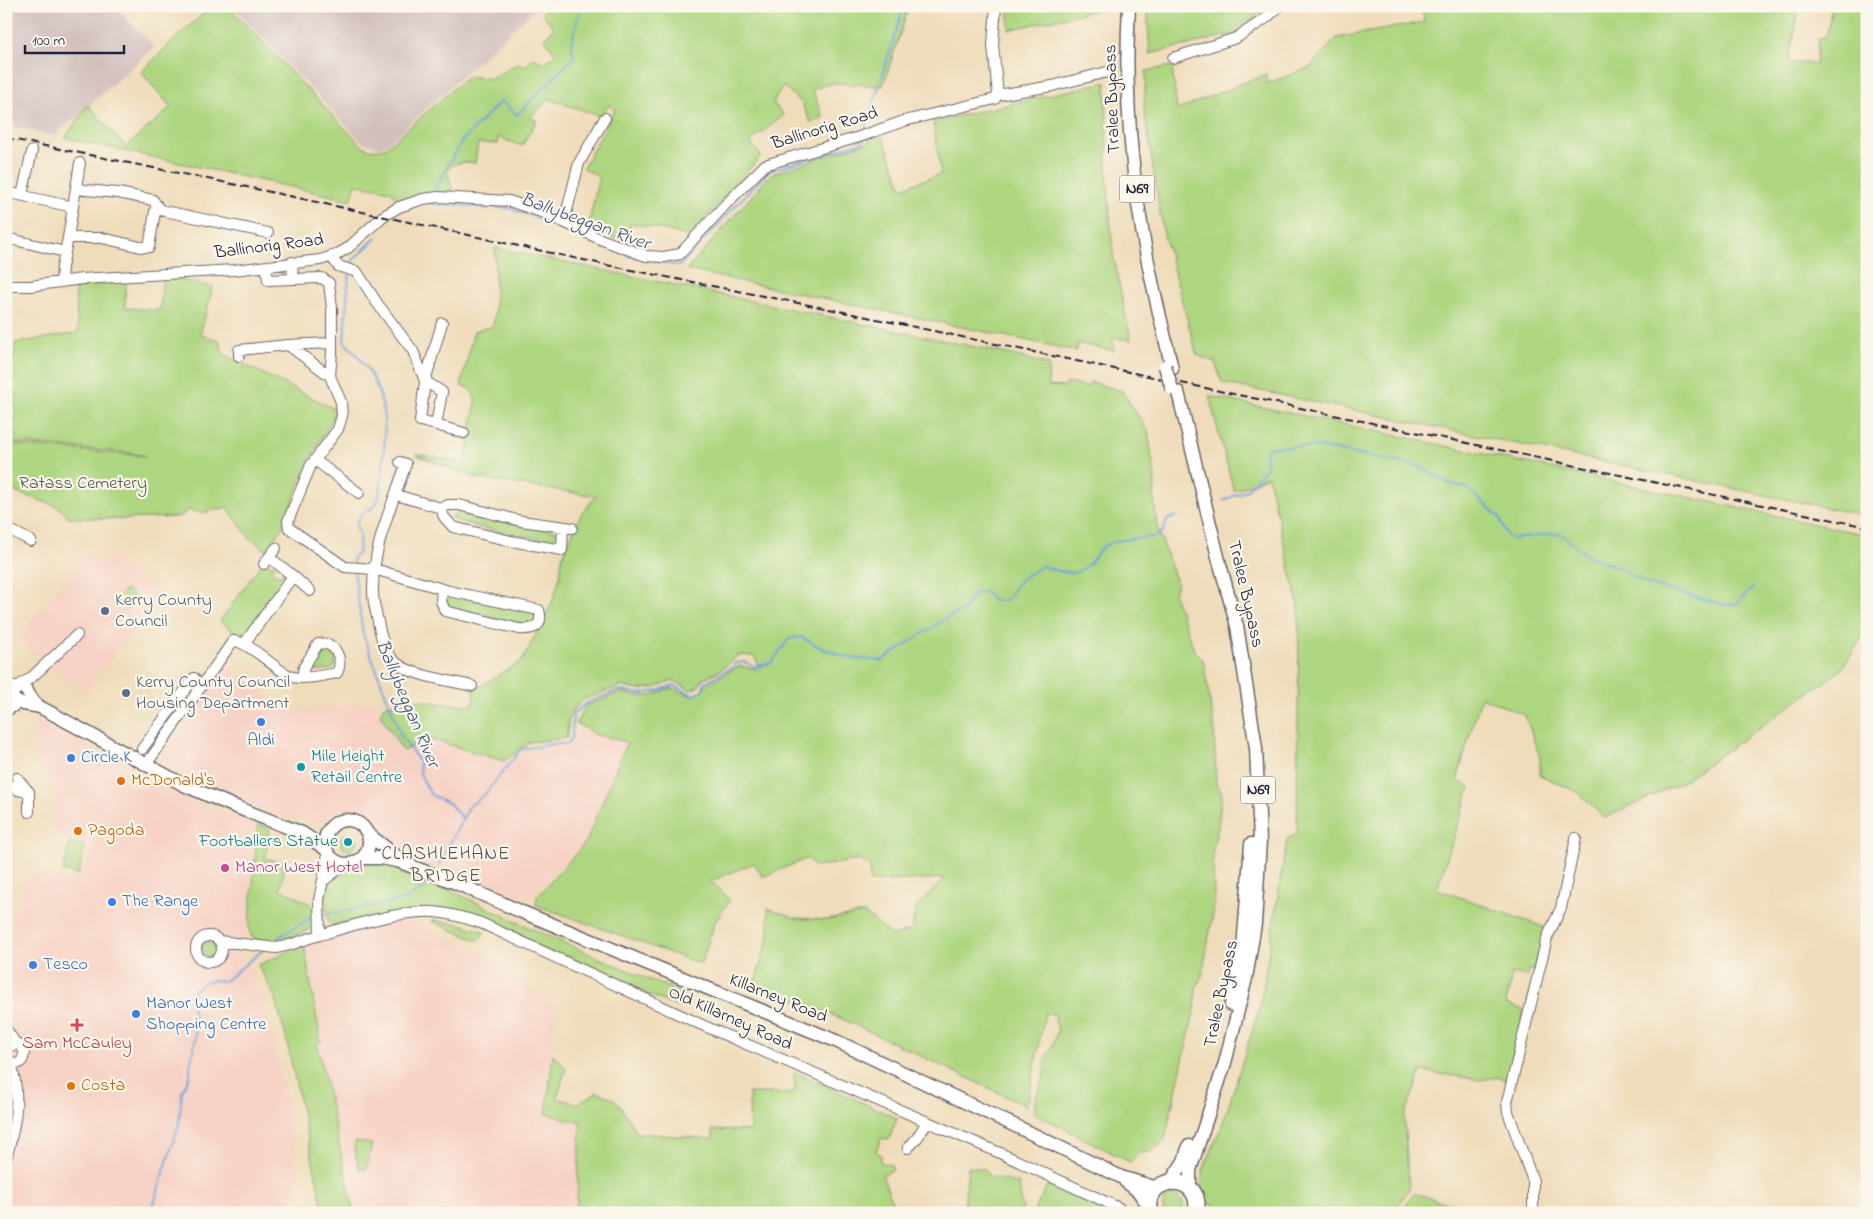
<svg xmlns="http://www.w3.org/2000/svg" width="1873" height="1219" font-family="'Indie Flower',sans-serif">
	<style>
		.built { fill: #f6d2c4 }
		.industrial { fill: #d1bfbe }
		.green { fill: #aed680; stroke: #687c5e }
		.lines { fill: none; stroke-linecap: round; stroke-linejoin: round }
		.stream { stroke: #72a2dc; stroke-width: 2 }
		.minor-casing { stroke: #6a6367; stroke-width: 12 }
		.major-casing { stroke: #6a6367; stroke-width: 15 }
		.highway-casing { stroke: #6a6367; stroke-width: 18 }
		.minor { stroke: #fff; stroke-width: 10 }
		.major { stroke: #fff; stroke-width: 12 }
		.highway { stroke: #fff; stroke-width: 15 }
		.rail { stroke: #22223b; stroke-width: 2; stroke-dasharray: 8 4; stroke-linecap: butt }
		.major-bridge-casing { stroke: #6a6367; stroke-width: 15; stroke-linecap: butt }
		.major-bridge { stroke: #fff; stroke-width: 12 }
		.service-dot { fill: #5c6f8a; stroke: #fbf7ec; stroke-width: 2 }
		.shop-dot { fill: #3f7fe0; stroke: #fbf7ec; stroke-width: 2 }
		.culture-dot { fill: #0f9aa8; stroke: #fbf7ec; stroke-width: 2 }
		.food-dot { fill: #e8710a; stroke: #fbf7ec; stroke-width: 2 }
		.hotel-dot { fill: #d1479c; stroke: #fbf7ec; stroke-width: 2 }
		.health-dot { fill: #e0444e; stroke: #fbf7ec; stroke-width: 2 }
		.labels { text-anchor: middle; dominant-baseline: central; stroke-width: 4.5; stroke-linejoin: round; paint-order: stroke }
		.shield { fill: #fbf7ec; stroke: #636270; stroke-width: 1 }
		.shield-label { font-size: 16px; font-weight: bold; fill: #22223b }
		.street-label { font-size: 18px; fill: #22223b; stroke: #fbf7ec }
		.park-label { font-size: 18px; fill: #4c5850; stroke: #fbf7ec }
		.service-label { font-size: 18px; fill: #4e5e75; stroke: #fbf7ec; text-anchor: start }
		.shop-label { font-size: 18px; fill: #366cbe; stroke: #fbf7ec; text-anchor: start }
		.culture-label { font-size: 18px; fill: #0d838f; stroke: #fbf7ec; text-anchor: start }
		.food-label { font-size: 18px; fill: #c56008; stroke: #fbf7ec; text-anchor: start }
		.hotel-label { font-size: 18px; fill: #b23c85; stroke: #fbf7ec; text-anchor: start }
		.health-label { font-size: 18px; fill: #be3a42; stroke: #fbf7ec }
		.water-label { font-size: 19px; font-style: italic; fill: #42557b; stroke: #fbf7ec }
		.neighbourhood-label { font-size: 19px; letter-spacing: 1px; fill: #5d4c4f; stroke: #fbf7ec }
	</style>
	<rect width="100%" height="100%" fill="#fbf7ec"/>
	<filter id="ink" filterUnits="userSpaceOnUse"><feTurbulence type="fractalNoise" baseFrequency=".02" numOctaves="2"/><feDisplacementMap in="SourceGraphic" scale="10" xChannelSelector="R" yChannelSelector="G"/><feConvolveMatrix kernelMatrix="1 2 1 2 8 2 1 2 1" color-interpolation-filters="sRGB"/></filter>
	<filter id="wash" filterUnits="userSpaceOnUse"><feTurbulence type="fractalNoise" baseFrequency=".0096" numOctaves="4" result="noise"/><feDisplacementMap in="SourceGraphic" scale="20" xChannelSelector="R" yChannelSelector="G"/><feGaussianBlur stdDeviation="1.12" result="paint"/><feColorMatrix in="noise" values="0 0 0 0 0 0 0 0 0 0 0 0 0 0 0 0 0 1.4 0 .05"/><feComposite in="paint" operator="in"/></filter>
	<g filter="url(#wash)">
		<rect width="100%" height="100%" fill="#efdcba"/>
		<path class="built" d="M88,552L106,563L113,554L164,600L109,661L84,693L15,639Z
			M224,663L288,711L374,702L403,751L420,743L433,740L504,761L547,748L573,745L578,728L627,742L586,842L533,895L525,894L522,899L429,865L393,850L369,821L344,810L323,823H311L285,817L223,797L158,763Z
			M34,719L202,804L256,823L246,936L241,952L258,990L273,1037L287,1101L298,1181L284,1213H6V960L16,907L31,874L79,880L90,841L51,834L55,797L36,751L33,720Z
			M409,920L494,960L556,1008L545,1116L580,1123L575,1213H357L319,1049L323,1041L307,943L372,926Z"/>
		<path class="industrial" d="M6,6H114L154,47L55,136L6,125Z
			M232,6H538L388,144L380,147L363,143Z"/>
		<path class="green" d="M212,6H228L362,146C371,151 378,150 387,147L468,76L491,79L518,63L525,66L533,58L544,63L556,54L544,39L554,28L542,13L550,6H909L883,86L835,83L812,89L823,117L811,123L801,102L783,86L773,103L784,115L750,142L761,156L689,237L666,230L631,223L626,243L588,227L599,177L583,168L615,110L609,105L600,116L549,99L530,118L537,120L522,146L498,137V144L478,143L475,163C463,162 454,161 447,171L453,191L399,200L390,191L356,184L351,200L65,138L88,105L126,147L171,107L141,72L176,38Z
			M1009,6H1125L1110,7L1009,30Z
			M1147,6H1269L1237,33L1150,54Z
			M1422,6H1800L1788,62L1816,64L1818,39L1827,35L1832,6H1867V516L1222,383L1215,362L1197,355L1163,231L1144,109L1146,71L1172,66L1177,110L1266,74V84L1309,68L1337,38L1424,22Z
			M1106,82L1107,173L1113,255L1131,340L1113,338L1114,351L1077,343V351L687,270L771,174L883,137L902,188L941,174L933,122Z
			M495,248L1009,354L1049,365L1048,386L1066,387L1067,383L1087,387L1090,382L1122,391L1148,431L1155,478L1154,499L1157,526L1177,583L1174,594L1194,650L1203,659L1214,726L1216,785L1222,793L1218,827L1213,848L1214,908L1202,976L1196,988L1195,1008L1164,1142L1150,1152L1139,1153L1130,1162L1034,1113L1035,1099L1043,1080L1046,1057L1052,1047L1058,1030L1055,1020L1056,1015L1045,1013L1027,1106L847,1021L755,983L769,935L768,908L796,918L827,920L864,913L893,936L912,930L915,909L945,878L870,882V866L858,860L815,867L808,858L763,877L754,863L711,881L730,900L715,922L701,964L536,905L537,897L586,842L627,742L597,735L576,723L586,706L621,692L637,696H651L671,688L692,696L701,692L706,685L739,666L761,670L754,656L739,655L719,671L702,679L699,686L691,690L673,680L657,687L638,690L621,686L584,699L572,711L568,722L567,738L530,742L504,761L433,740L420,743L403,751L380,714L384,706L418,700L444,704L473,705L474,690L522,661L552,603L560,576L562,558L581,514L596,496L477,478L416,455L417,454L465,463L476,401L471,389L461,386L474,331L493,326L495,311Z
			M163,276L213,287L200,335L219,340L223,354L337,410L306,467L282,529L266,550L249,537L227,507L201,513L189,510L179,517L117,519L78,518L69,517L57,506L6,489V444L146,456L122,452L6,442V361L13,360L15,343L78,333L75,287L126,280L125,308L160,310Z
			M1209,396L1867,535V629L1841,670L1682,782L1605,818L1579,793L1540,775V757L1525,715L1481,697L1457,780L1470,787L1437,889L1549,929L1534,970H1529L1526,976L1512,973L1506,1004L1524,1010L1507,1082L1497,1077L1481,1080L1421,1071L1404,1117L1409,1189L1392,1213H1227L1207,1202L1201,1186L1203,1170L1224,1120L1260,1006L1287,839L1297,833L1299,608L1268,476L1234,491Z
			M458,510L498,521L557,531L559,534L558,540L555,541C521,536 486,531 453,519V515Z
			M262,563L275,565L271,570L279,576L283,572L286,574L285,579L246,633L239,635L220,621Z
			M126,589L137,599L126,610L115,600Z
			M451,595L533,613L537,616L532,627L448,607L446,600L447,596Z
			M329,646L336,659L334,668C327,671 313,674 309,666C313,657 319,648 329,646Z
			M258,824L270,828L265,858L286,863L280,889L307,902L316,910V921L308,930L276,943L257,940L252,937L249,930Z
			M340 842a8 8 0 1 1 16 0a8 8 0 1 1-16 0Z
			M70,842L85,846L78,875L63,871Z
			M375,860L427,877L424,882L434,885L435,883L532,929L683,994L677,1007L458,913L333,925L328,922L329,911H325C325,906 324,899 325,894C329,878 360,865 375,860Z
			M432,920L459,924L483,931V935L478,941L431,921Z
			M201 949a8 8 0 1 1 16 0a8 8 0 1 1-16 0Z
			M304,945L321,1042L317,1043L354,1213H324L286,1037L274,995L258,965Z
			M553,1054L566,1068L557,1098L578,1104L597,1092C602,1095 610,1096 615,1100C619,1103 634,1128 637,1133L713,1139L712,1130L750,1131L749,1093H795L794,1072L897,1118L889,1140L881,1138L876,1152L882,1155L880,1162L891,1165L893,1170L882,1175L892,1201V1207L964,1208L968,1167L985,1169L988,1176L1019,1184L1023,1213H576L581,1123L546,1114Z
			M356,1141L372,1144L366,1170L359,1168L354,1147Z
			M1048,1184L1113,1213H1033Z
			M1414,1193L1478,1213H1398Z
			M1172,1195C1181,1196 1186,1204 1181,1213H1165C1160,1205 1163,1198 1172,1195Z"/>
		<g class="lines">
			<path class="stream" d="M865,130L904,6
				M435,189L462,141L501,101L517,115L574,57L571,44L581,6
				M431,204L510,208L575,233
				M607,247L629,256L637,258
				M654,261L679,266L768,171L863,142V139
				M351,267L353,260L377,237
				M349,274L344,342C385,379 389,417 382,470C381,479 381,492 378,500C372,512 368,508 361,515C359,518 357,522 356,525L360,537L358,554L353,558V565
				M1224,500L1247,490L1267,467L1265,453L1270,447H1320L1419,466L1448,483L1467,488L1499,517L1507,535L1512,539L1560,533L1586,555L1619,568L1647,584L1725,605L1736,604L1753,587
				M354,572L363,634L402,738L419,761L420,774L431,795L449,803L462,818
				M439,864L469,807L485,794L521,749L554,744H568L572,737L573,714L587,703L619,690L640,694L658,691L673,685L693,695L703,691L704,683L733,667L735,663L745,662L754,667L771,663L789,639L801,637L823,649L850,658L881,661L945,619L965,609L975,593L986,592L994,601L1006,600L1021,579L1042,566C1065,573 1078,580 1094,558C1097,554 1100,548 1104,546C1119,538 1141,539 1158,536L1163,531L1167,520L1176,516
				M322,915L404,900L429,885
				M273,943L282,935L315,916
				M151,1213L179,1124L182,1092L190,1075V1065L194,1048L196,1028L190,995C204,981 205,979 225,981L263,950"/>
		</g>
	</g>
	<g filter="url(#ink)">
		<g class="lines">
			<g class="minor-casing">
				<path id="minor" d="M996,6L993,45L998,95
					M1173,58L1236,38L1265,19L1280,6
					M76,189L118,193L153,200L160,210L268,233
					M6,192L73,207
					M22,195L32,151
					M564,222L579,163L605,118
					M6,238L65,252
					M68,238H102L141,247H149L156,206
					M331,256L338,266L357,272L377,303L413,351L425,381L420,421L436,425L442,392L425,381L442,323
					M292,262L293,279L322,278L329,283L332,308V352L330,376L341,402L342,416L338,429L311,465L288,521L289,528L345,567L374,569L449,591L539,610C544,627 533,630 519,629L445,611L441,601L442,589
					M267,273L268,280L293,279
					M61,282L62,267L68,238L80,163
					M6,286H30L82,279L234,270L320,260L336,255L348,248L382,217L399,207L423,199L438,197L509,201L544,213L600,239L646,256L664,257L680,254L725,205L765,165L859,137L904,121L995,99L998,95L1052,86L1107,72
					M288,345L331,343
					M239,356V350L288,345L330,376
					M436,425L464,433
					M315,460L359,493
					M400,462L406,464C392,506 372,547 373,592C373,602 376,612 378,622C381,638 385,655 399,665C415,676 452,681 472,686
					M396,495L441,508L448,505H459L521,521L572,528
					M441,508L444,517L453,527L511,541L562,550L563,527
					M6,531L14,532L31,541
					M264,564L276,548
					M293,576L310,591
					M244,644L293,576L269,557
					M17,687L32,677L77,635
					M142,749L194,678
					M146,765L233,641C247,640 275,669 290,676C301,681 325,675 337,673C344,660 335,640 318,644L304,667L302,677
					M17,778L29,792V812
					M6,783L18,790L29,792
					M323,881L344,865
					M320,934L319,900L328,854
					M196 949a13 13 0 1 1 26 0a13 13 0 1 1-26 0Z
					M219,941L276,948C291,946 305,939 320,935C350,926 402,910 433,912C449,913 466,918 481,923L702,1025L1000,1153L1119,1208
					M6,1029L16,1044
					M7,1059C26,1078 32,1034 9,1047
					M908,1148L917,1138L927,1122
					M6,1159C15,1127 22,1094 10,1062
					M1533,1213V1181L1508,1112L1507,1102L1547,938L1561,908L1576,838"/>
			</g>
			<g class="major-casing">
				<path id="major" d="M1129,6C1124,90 1131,175 1147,257C1154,294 1164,332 1172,369
					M1178,392L1219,561L1237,626L1256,748L1260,841L1255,924L1246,978L1225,1063L1190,1170V1188
					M6,685L15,688L24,687L34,702L40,707L184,785L231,805L302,833L326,849
					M15,688L12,695C14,706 30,704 40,707
					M6,710L17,703
					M325 842a22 22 0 1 1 44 0a22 22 0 1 1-44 0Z
					M368,834L400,859
					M363,858H381L397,861L456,883L522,912L836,1041L1022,1129L1121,1177L1157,1188
					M1231,1005L1243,949L1251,844
					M1125,1181L1138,1191L1149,1206
					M1171,1181L1184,1161L1189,1146"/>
			</g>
			<g class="highway-casing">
				<path id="highway" d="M1151,1213C1140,1173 1205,1171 1196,1213"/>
			</g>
			<use href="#minor" class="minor"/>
			<use href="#major" class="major"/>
			<use href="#highway" class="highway"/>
			<path class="rail" d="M6,138L252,188L611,266L829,309L1867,527"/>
			<g class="major-bridge-casing">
				<path id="major-bridge" d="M1165,366L1172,389"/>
			</g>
			<use href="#major-bridge" class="major-bridge"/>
		</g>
	</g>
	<g class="service-dot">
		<circle cx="105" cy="611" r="5"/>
		<circle cx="126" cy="693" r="5"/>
	</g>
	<g class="shop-dot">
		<circle cx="261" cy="722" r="5"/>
		<circle cx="71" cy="758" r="5"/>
		<circle cx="112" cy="902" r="5"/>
		<circle cx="33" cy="965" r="5"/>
		<circle cx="136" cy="1014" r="5"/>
	</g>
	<g class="culture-dot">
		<circle cx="301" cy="767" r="5"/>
		<circle cx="348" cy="842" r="5"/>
	</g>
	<g class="food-dot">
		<circle cx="121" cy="781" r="5"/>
		<circle cx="78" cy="831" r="5"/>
		<circle cx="71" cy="1086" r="5"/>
	</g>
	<circle class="hotel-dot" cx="225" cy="868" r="5"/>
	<path class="health-dot" d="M74.5 1017.5h5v5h5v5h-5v5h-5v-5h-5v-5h5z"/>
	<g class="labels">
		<g class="shield">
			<rect x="1119.5" y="175.5" width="35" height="27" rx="4"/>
			<rect x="1240.5" y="776.5" width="35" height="27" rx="4"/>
		</g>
		<g class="shield-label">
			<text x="1137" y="189">N69</text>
			<text x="1258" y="790">N69</text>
		</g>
		<g class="street-label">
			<text transform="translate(1113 99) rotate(-92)">Tralee Bypass</text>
			<text transform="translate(825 129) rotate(-17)">Ballinorig Road</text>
			<text transform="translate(269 247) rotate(-7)">Ballinorig Road</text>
			<text transform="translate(1245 594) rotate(77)">Tralee Bypass</text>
			<text transform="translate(1222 994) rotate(-78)">Tralee Bypass</text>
			<text transform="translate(778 999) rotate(22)">Killarney Road</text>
			<text transform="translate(730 1019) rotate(24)">Old Killarney Road</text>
		</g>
		<g class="park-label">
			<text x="83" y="484">Ratass Cemetery</text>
		</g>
		<g class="service-label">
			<text x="115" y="601">Kerry County<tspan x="115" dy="21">Council</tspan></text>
			<text x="136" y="683">Kerry County Council<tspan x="136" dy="21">Housing Department</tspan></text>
		</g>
		<g class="shop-label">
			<text x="261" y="741" text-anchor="middle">Aldi</text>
			<text x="81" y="758">Circle K</text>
			<text x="122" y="902">The Range</text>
			<text x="43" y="965">Tesco</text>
			<text x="146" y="1004">Manor West<tspan x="146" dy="21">Shopping Centre</tspan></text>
		</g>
		<g class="culture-label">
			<text x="311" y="757">Mile Height<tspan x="311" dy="21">Retail Centre</tspan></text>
			<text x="338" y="842" text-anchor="end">Footballers Statue</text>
		</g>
		<g class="food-label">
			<text x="131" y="781">McDonald's</text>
			<text x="88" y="831">Pagoda</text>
			<text x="81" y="1086">Costa</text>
		</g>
		<g class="hotel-label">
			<text x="235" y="868">Manor West Hotel</text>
		</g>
		<g class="health-label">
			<text x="77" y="1044">Sam McCauley</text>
		</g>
		<g class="water-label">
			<text transform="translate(585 222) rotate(20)">Ballybeggan River</text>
			<text transform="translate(407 704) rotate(67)">Ballybeggan River</text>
		</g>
		<g class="neighbourhood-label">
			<text x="446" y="854">CLASHLEHANE<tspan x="446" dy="22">BRIDGE</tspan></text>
		</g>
	</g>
	<rect width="1873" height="1219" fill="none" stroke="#fbf7ec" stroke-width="25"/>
	<path d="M25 45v8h99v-8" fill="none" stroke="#22223b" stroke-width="2.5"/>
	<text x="32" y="45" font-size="15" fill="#22223b" stroke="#fbf7ec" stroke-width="4" paint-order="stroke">100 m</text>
</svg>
